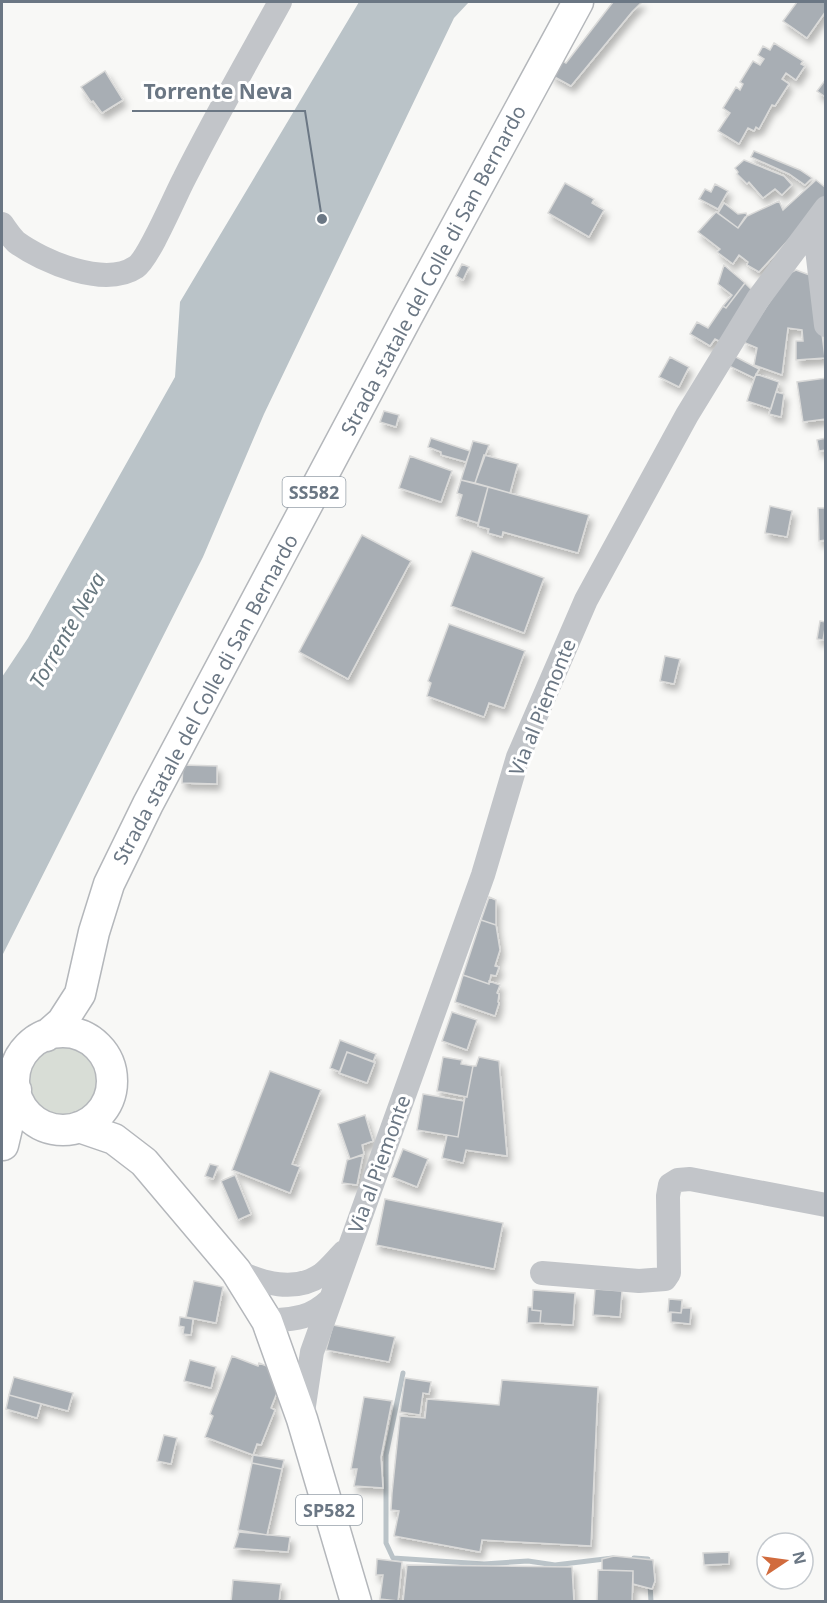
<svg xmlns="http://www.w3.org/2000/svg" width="827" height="1603" font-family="'Noto Sans',sans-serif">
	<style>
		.green { fill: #d8ddd6 }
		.water { fill: #bac3c8 }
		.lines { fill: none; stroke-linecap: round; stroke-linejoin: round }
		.stream { stroke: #bac3c8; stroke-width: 5 }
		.building { fill: #a8aeb4; stroke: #dadad9; stroke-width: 1.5; filter: url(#shadow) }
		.major-casing { stroke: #b4b7bb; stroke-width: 33 }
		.minor { stroke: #c2c5c9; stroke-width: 24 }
		.major { stroke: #fff; stroke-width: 30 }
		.labels { text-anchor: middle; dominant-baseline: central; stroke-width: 6; stroke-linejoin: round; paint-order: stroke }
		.shield { fill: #fff; stroke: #97a0a9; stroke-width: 1.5 }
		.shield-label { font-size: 18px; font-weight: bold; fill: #6b7784 }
		.street-label { font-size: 20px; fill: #6b7784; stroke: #fff }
		.water-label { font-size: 21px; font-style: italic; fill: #67777f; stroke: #fff }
		.leader { fill: none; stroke: #6b7784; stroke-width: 2 }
		.callout-dot { fill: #6b7784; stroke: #fff; stroke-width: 2 }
		.callout-label { font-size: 21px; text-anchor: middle; font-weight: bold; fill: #6b7784; stroke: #fff; stroke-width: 6; stroke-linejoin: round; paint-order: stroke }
	</style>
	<defs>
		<filter id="shadow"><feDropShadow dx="3.5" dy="6" stdDeviation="3" flood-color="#0004"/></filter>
	</defs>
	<rect width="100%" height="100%" fill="#f8f8f6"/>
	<path class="green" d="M27 1082a35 35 0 1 1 70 0a35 35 0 1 1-70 0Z"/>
	<path class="water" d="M359,2H469L454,18L264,414L203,557L2,956V677L28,638L175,377L180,302Z"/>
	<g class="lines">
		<path class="stream" d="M403,1373L386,1455V1543L393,1558L484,1564L528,1561L555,1565L613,1558
			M634,1558L648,1559V1566
			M650,1584L651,1602"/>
	</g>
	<path class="building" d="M613,2H642L632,12L571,86L551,75L560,60L566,63Z
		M797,2H826V11L807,38L783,21Z
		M774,43L803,61L801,64L805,66L796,80L786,73L782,79L789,84L775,106L772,105L759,129L756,127L754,131L748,128L739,144L718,131L730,113L723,108L736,87L740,90L743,84L740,82L753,61L760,65L764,59L758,55L763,46L770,50Z
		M105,71L123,100L102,113L93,101L91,102L81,87Z
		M826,79V95L824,96L817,91Z
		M754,151L800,170L812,178L805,185L789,174L751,157Z
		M744,160L784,176L792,185L782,195L775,189L763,198L749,182L747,184L737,174L738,172L735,168Z
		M816,180L826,188V199L759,272L747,265L748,262L739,255L733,264L717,252L720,249L698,232L716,212L738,228L745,217L779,201L783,210Z
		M565,183L594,199L592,203L604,210L589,237L548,213Z
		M715,184L728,191L718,209L699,199L705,189L711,192Z
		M724,203L738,214L746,213L747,216L738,228L718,213Z
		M462,264L469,267L463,280L456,276Z
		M724,265L745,283L726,308L723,306L732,295L718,284Z
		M796,270L815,277L825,358L796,360V341H803L802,330L788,328L782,375L754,365L757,348L743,342L788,274Z
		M745,283L758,296L725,344L715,339L710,346L690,334L697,322L708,328L723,306L726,308Z
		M734,356L759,369L754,378L729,366Z
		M670,357L689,367L679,387L659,377Z
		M756,374L779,382L771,409L747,401Z
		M826,378V419L803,422L797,382Z
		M776,392L784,394L781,417L769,414Z
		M384,411L399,415L396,427L380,422Z
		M431,438L470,451L466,462L441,455V452L428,447Z
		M826,438V450L819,451L817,440Z
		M473,441L489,445L475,483L461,480Z
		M484,455L518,464L510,493L475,483Z
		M410,456L452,471L441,502L399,488Z
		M461,480L488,487L478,523L456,516L462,495L457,493Z
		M488,487L589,515L578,553L503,532L502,537L488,533L489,529L478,526Z
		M770,506L792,511L787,537L765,533Z
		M818,508H826V540L819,541Z
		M362,535L411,561L348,679L299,652Z
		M472,551L544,578L524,633L451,606Z
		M820,621L826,622L823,640L817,639Z
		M449,624L525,651L504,708L489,703L484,717L427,696L431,683L428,681Z
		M665,656L680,659L674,684L660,681Z
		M183,765L217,766V784L182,783Z
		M489,897L496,900V925L481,920Z
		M481,920L496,925L500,950L495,966L499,967L496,976L491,975L489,984L463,975Z
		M463,975L489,984V981L500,985L497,993L499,994L498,1002L499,1003L495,1016L455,1002Z
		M452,1012L477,1020L467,1050L442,1041Z
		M340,1040L376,1054L373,1062L347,1052L340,1072L330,1068Z
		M347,1052L375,1062L367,1083L339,1073Z
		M443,1057L462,1060L461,1064L473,1066L467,1097L437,1091Z
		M479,1057L499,1061L507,1156L466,1150L463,1163L442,1158L447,1135L458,1137L465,1097H467L473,1066H476Z
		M270,1071L321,1090L292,1164L300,1167L290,1193L232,1170Z
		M423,1094L464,1101L458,1137L417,1130Z
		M365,1115L373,1141L362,1145L364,1154L350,1159L338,1124Z
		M403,1149L428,1159L417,1187L392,1177Z
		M363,1155L357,1185L342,1183L347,1160Z
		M210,1164L218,1166L213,1179L205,1176Z
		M235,1175L251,1214L238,1220L221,1181Z
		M385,1199L503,1223L494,1269L376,1245Z
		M194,1281L223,1287L216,1323L186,1317Z
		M595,1289L622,1291L620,1317L593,1315Z
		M533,1290L575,1293L573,1325L540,1323L541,1311L532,1310Z
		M669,1299L682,1300L681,1313L668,1312Z
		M528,1307H532V1310L541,1311L540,1323H527Z
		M682,1308H691L690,1324L671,1322V1312L681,1313Z
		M180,1317L193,1319L191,1335L183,1334L184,1327L179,1326Z
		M333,1325L395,1337L389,1362L326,1350Z
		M232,1356L258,1366L259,1363L272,1368L280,1385L271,1408L275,1410L261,1445L257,1444L253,1455L205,1437L213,1416L210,1414Z
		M190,1360L216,1367L211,1388L184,1381Z
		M14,1377L73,1393L68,1411L9,1395Z
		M405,1378L431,1382L429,1394L423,1393L420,1415L400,1412Z
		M502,1380L598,1387L591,1546L482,1540L480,1552L394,1536L399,1511L391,1510L392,1493L400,1416L425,1418L427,1399L499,1405Z
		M9,1395L41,1404L37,1418L6,1409Z
		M364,1397L392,1401L381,1457L383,1488L354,1486L357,1469H351Z
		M164,1435L177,1438L171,1464L157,1461Z
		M253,1455L284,1460L282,1469L252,1463Z
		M252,1463L282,1469L267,1535L238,1530Z
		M239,1532L290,1537L288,1552L234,1548Z
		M729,1552V1564L704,1565L703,1553Z
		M614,1556L653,1560L655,1581L652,1589L633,1584V1571L602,1570V1559Z
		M377,1559L402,1562L398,1601L380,1599L383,1575H376Z
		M407,1565L572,1567L574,1602H403Z
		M598,1570L633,1571L632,1602H597Z
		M233,1580L281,1584L279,1602H231Z"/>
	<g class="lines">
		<g class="major-casing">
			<path id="major" d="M14 1081a49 49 0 1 1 98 0a49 49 0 1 1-98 0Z
				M46,1036L62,1022L80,994L94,932L109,884L148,804L407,317L578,2
				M79,1127L114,1139L144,1162L236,1271L267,1321L302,1419L356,1602
				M3,1145L16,1090"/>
		</g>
		<path class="minor" d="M2,224C6,230 11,237 16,242C43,262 105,288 136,267C149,258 175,196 184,179C214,119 248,60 280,2
			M814,224L826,325
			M236,1271C263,1283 294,1293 321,1275C329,1269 337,1259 344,1252
			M542,1273L639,1281L665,1279L669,1273L668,1196L670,1185L678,1180L690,1179L826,1205
			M267,1321C294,1319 310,1319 330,1300
			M302,1419L312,1352L483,875L518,757L586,600L687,415L758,299L826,208"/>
		<use href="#major" class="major"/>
	</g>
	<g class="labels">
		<g class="shield">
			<rect x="282.5" y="477" width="63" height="30" rx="4.5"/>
			<rect x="296" y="1495" width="66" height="30" rx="4.5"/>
		</g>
		<g class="shield-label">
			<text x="314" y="492">SS582</text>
			<text x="329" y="1510">SP582</text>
		</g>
		<g class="street-label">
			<text transform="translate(433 270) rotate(-62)">Strada statale del Colle di San Bernardo</text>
			<text transform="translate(205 699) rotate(-62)">Strada statale del Colle di San Bernardo</text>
			<text transform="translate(542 707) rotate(-68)">Via al Piemonte</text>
			<text transform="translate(379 1164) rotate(-70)">Via al Piemonte</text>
		</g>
		<g class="water-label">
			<text transform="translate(67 630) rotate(-60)">Torrente Neva</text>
		</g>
	</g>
	<path class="leader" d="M322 219L305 111H132"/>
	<circle class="callout-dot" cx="322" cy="219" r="6"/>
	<g class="callout-label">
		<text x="218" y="99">Torrente Neva</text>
	</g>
	<rect width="827" height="1603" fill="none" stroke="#6b7784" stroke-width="6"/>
	<g transform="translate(785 1561) rotate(77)"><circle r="28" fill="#ffffff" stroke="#c4c9ce" stroke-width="1.5"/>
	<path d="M0-4.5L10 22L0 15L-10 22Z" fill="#d16b3d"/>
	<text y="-9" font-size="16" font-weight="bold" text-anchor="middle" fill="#6b7784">N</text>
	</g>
</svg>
